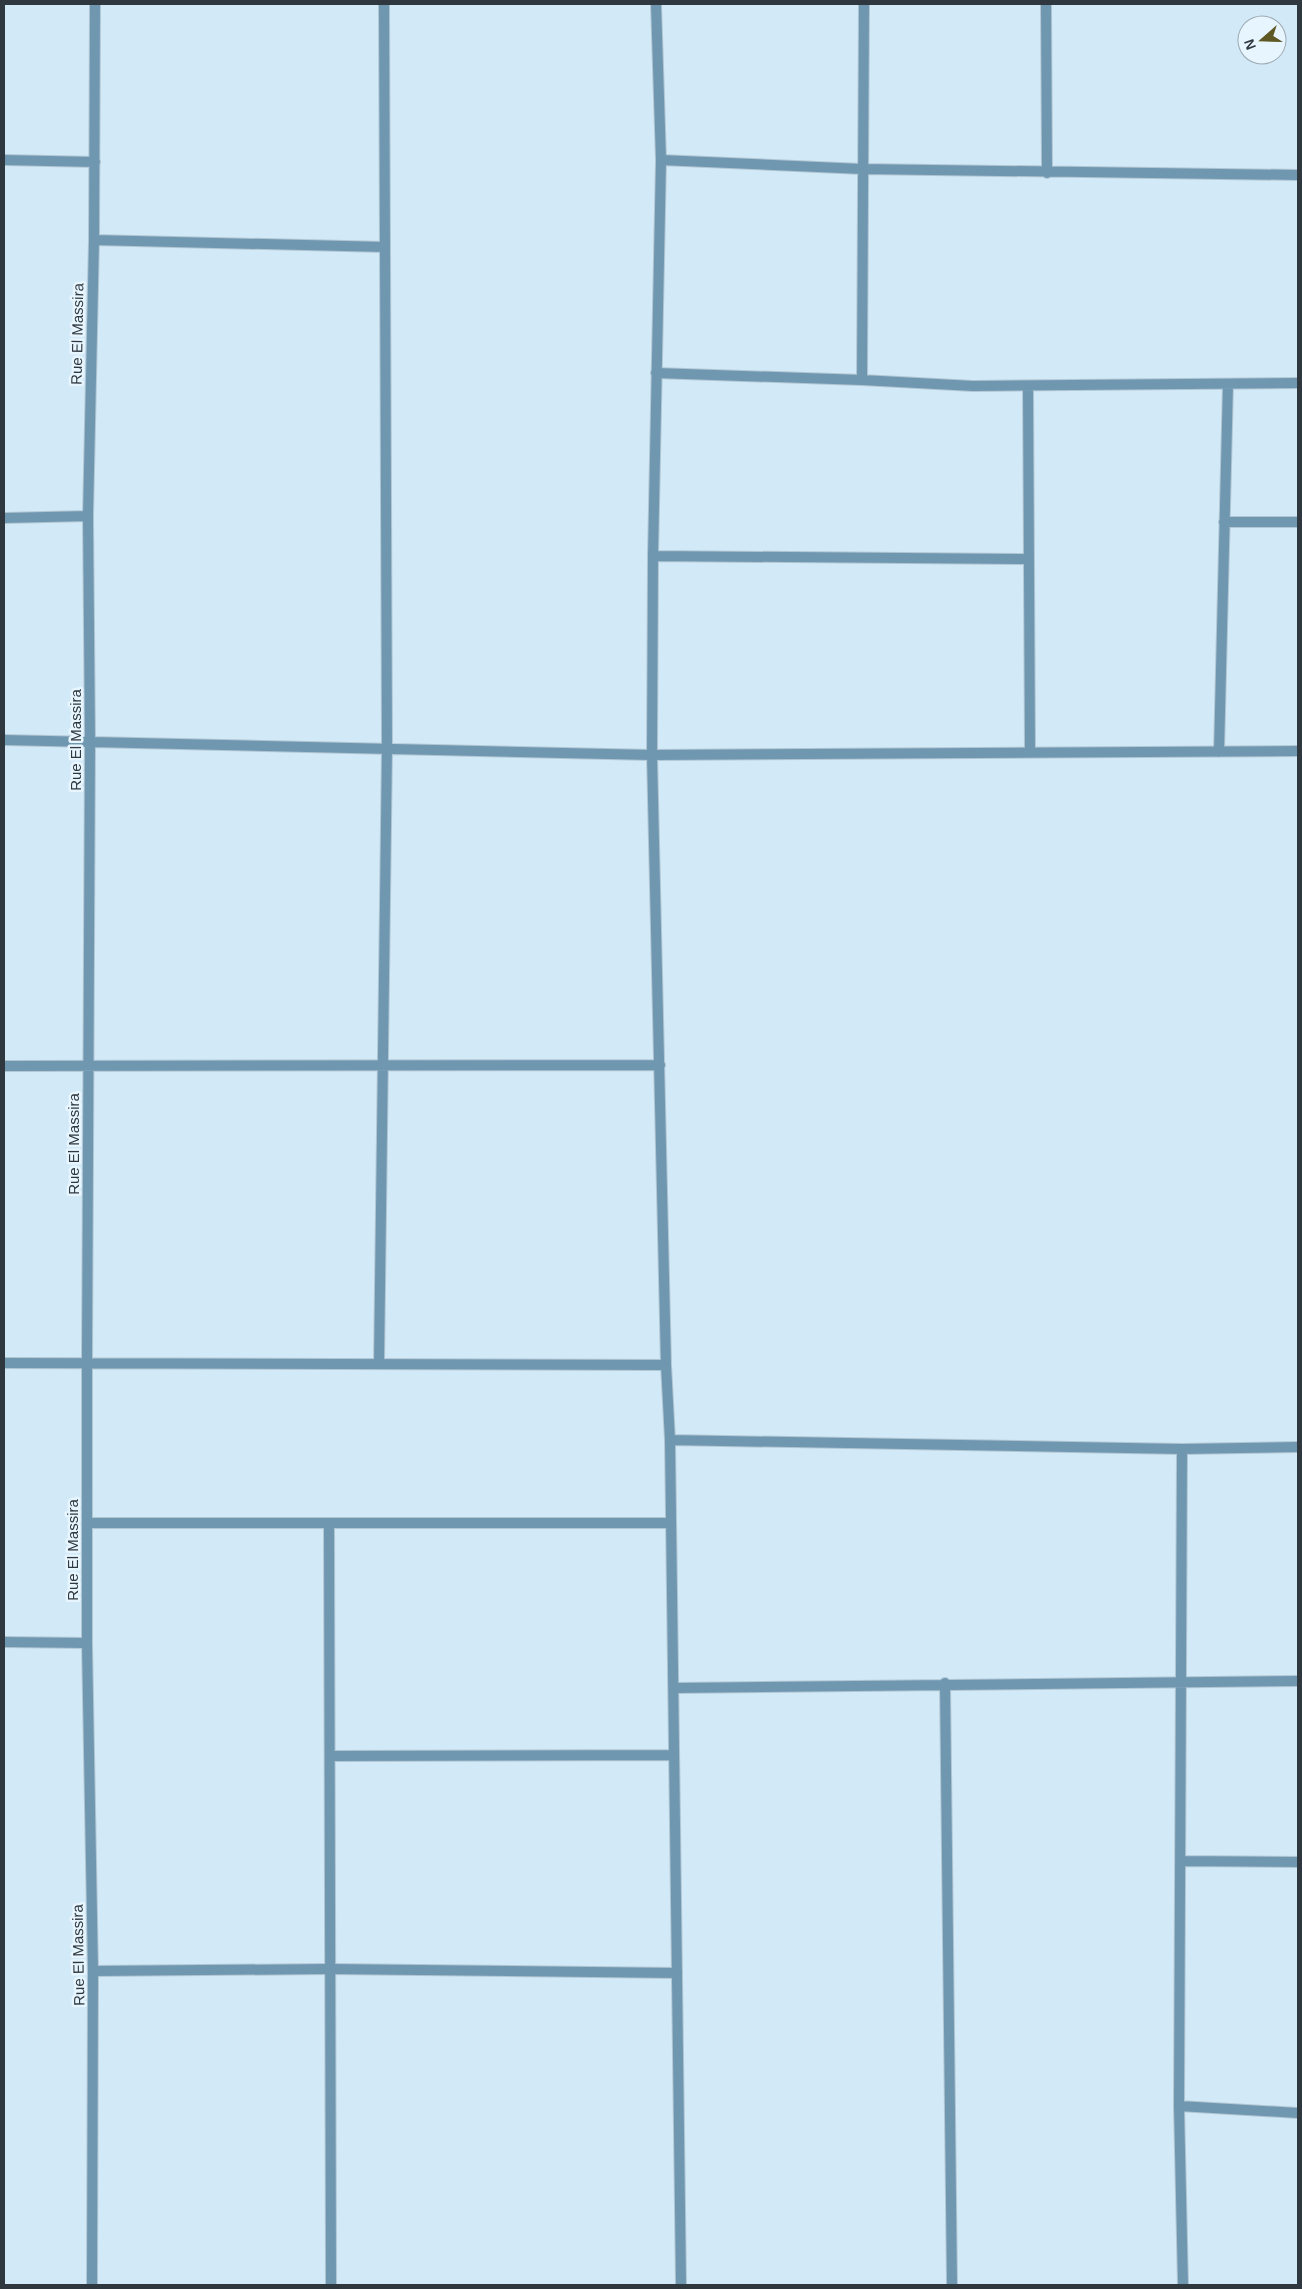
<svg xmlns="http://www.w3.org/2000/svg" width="1302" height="2289" font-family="Arial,sans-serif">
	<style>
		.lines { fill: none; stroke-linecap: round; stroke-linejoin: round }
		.lane-casing { stroke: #b1c6d3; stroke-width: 12 }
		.street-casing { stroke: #b1c6d3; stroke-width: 12 }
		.lane { stroke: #7097b0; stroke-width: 10 }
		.street { stroke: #7097b0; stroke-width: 10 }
		.labels { text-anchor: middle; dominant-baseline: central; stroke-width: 5; stroke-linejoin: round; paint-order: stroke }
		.street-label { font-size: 15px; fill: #2f383e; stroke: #e7f5fe }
	</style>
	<rect width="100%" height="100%" fill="#d2e9f8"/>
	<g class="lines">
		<g class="lane-casing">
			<path id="lane" d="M93,1971L329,1969L677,1973"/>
		</g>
		<g class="street-casing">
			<path id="street" d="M656,4L661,160L653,556L652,755L666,1365L670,1440L681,2285
				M864,4L862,380L973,386L1298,383
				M1046,4L1047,173
				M4,160L95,162
				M661,160L862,169L1298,175
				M94,240L385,247
				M656,373L862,380
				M1028,386L1030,752
				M4,518L88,516
				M1224,522H1298
				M653,556L1029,559
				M4,740L652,755L1298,751
				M1219,752L1228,384
				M4,1066L660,1065
				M4,1363L666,1365
				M379,1364L387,747L384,4
				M670,1440L1182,1449L1298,1447
				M1182,1449L1179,2106L1183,2285
				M87,1523H671
				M329,1523L331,2285
				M4,1642L87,1643
				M945,1683L952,2285
				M674,1688L1298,1681
				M331,1756L674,1755
				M1181,1861L1298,1862
				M1179,2106L1298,2113
				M92,2285L93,1971L87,1643V1362L90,741L88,516L94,240L95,4"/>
		</g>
		<use href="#lane" class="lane"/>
		<use href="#street" class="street"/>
	</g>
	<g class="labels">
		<g class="street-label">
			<text transform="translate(77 334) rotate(-89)">Rue El Massira</text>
			<text transform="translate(75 740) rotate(-90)">Rue El Massira</text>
			<text transform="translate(73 1144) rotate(-90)">Rue El Massira</text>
			<text transform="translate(72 1550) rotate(-90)">Rue El Massira</text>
			<text transform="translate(78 1955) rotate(-91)">Rue El Massira</text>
		</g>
	</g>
	<rect width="1302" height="2289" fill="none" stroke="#2f383e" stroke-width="10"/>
	<g transform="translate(1262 40) rotate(250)"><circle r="24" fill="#e7f5fe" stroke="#9da9b1"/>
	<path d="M0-4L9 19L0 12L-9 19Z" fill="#5d5824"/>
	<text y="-8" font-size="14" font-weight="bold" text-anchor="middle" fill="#2f383e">N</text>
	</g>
</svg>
